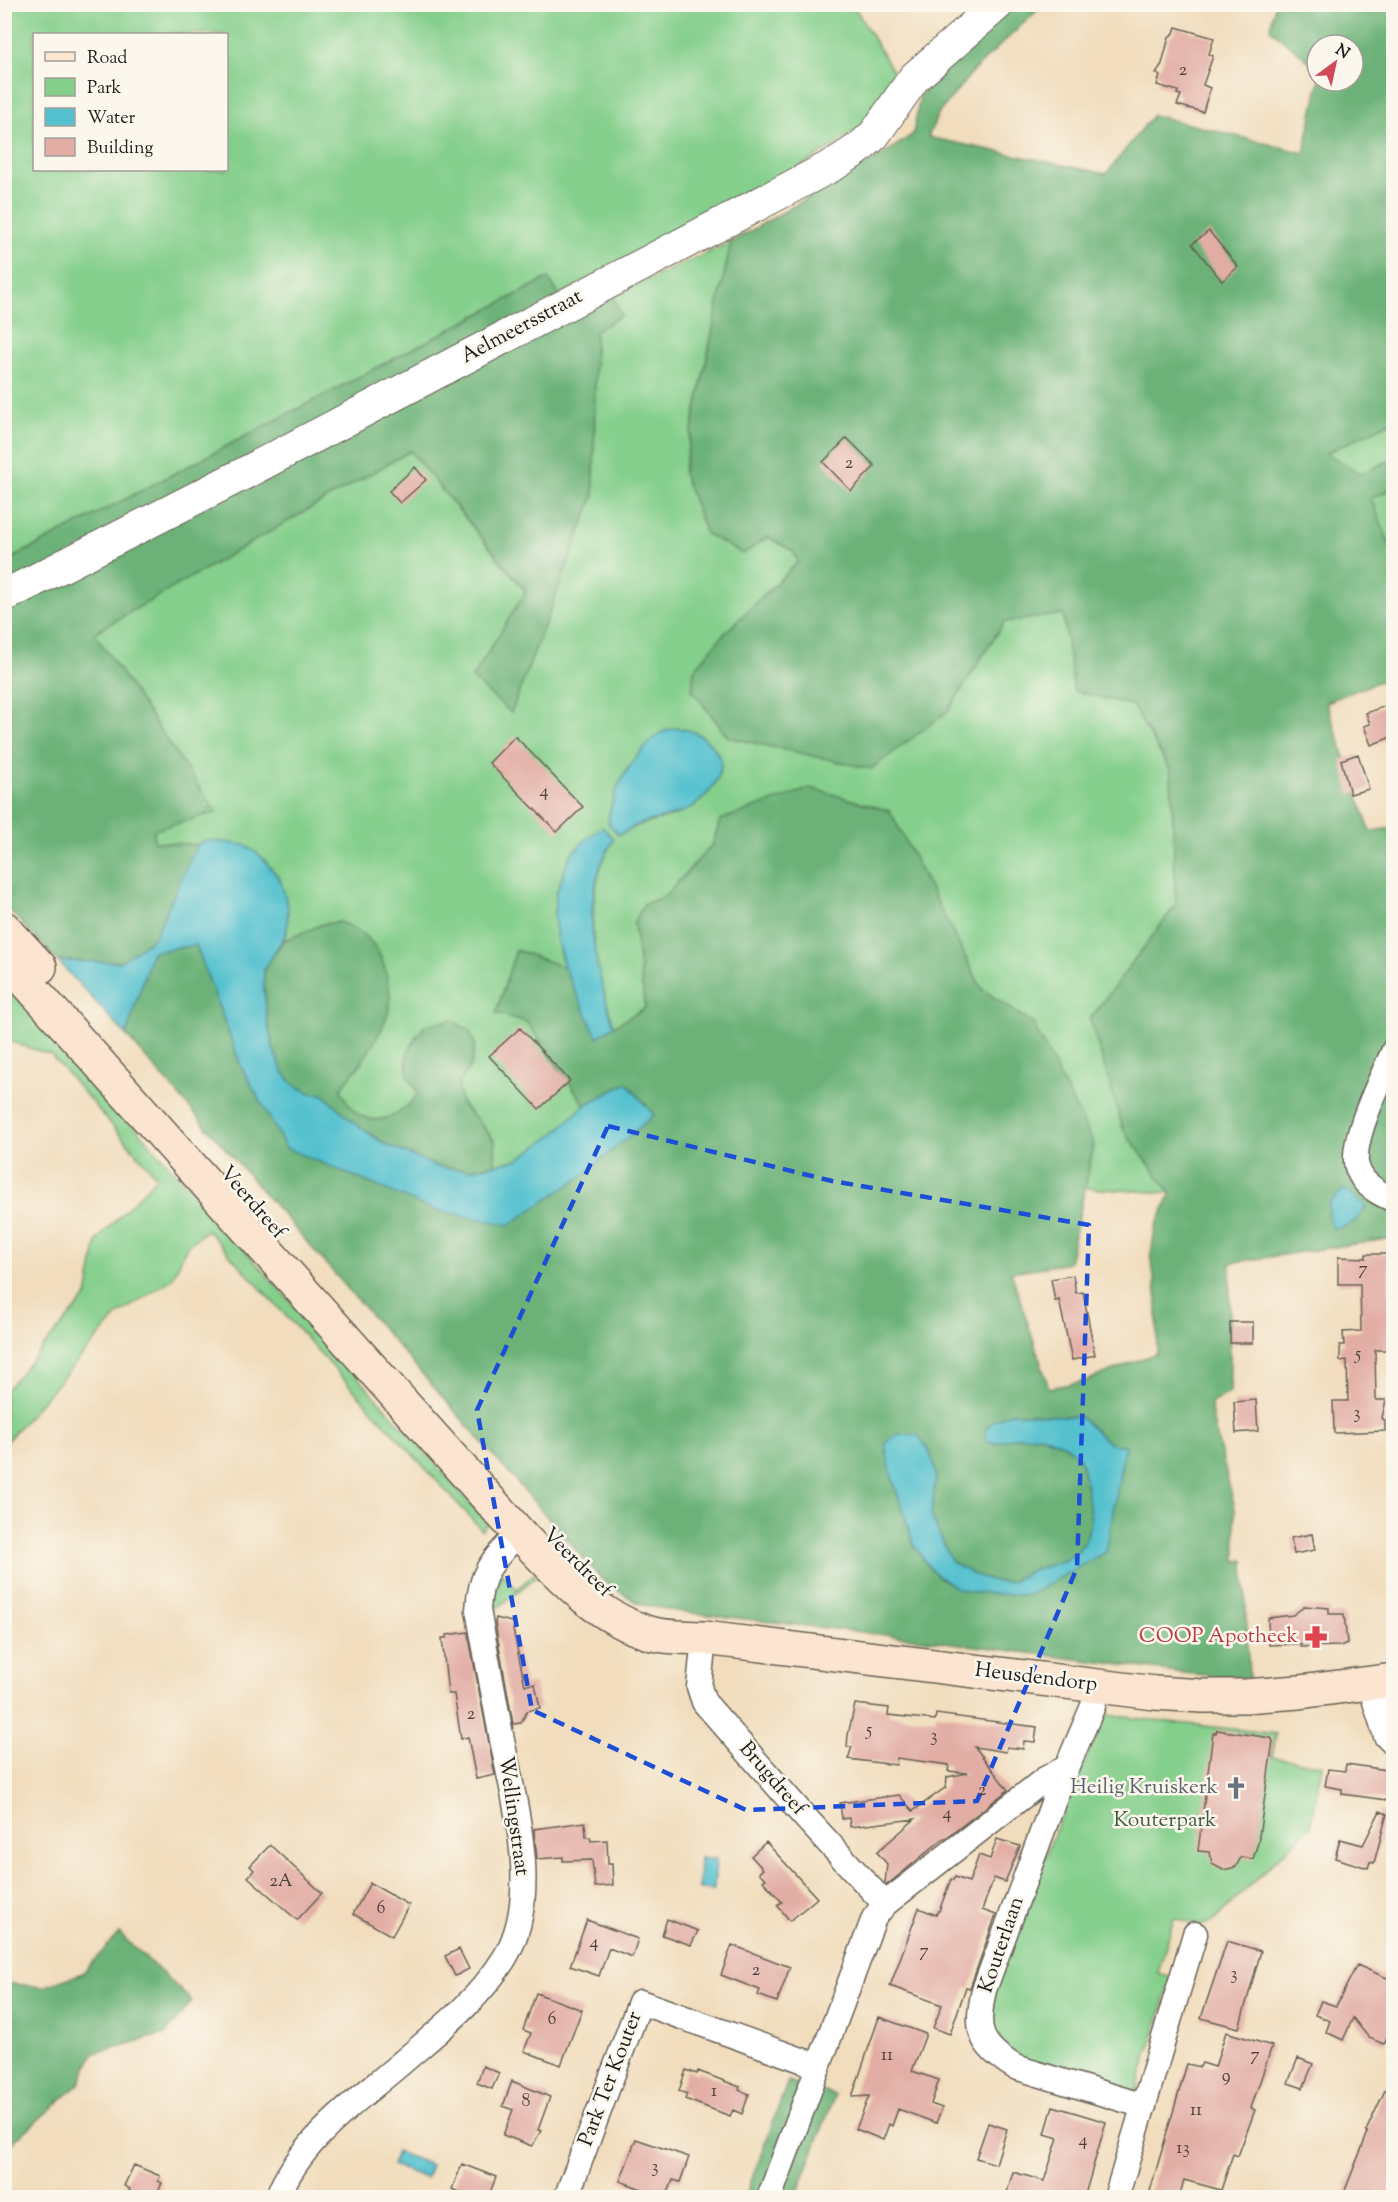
<svg xmlns="http://www.w3.org/2000/svg" width="1398" height="2202" font-family="'Sorts Mill Goudy',serif">
	<style>
		.green { fill: #85cf8c; stroke: #507654; stroke-width: 1.5; fill-rule: evenodd }
		.forest { fill: #6cb278; stroke: #44674a; stroke-width: 1.5; fill-rule: evenodd }
		.water { fill: #55c1cf; stroke: #386e76; stroke-width: 1.5 }
		.building { fill: #e2ada4 }
		.lines { fill: none; stroke-linecap: round; stroke-linejoin: round }
		.minor-casing { stroke: #676054; stroke-width: 27 }
		.tertiary-casing { stroke: #676054; stroke-width: 34 }
		.secondary-casing { stroke: #676054; stroke-width: 36 }
		.minor { stroke: #fff; stroke-width: 24 }
		.tertiary { stroke: #fff; stroke-width: 32 }
		.secondary { stroke: #fce5d0; stroke-width: 33 }
		.marked { fill: none; stroke: #1d4ed8; stroke-width: 4.5; stroke-dasharray: 12 8; stroke-linejoin: round }
		.labels { text-anchor: middle; dominant-baseline: central; stroke-width: 5; stroke-linejoin: round; paint-order: stroke }
		.number-label { font-size: 18px; fill: #4e403e }
		.street-label { font-size: 21px; fill: #1c1c1c; stroke: #fbf7ec }
		.health-label { font-size: 21px; fill: #be3a42; stroke: #fbf7ec; text-anchor: end }
		.worship-label { font-size: 21px; fill: #5b616d; stroke: #fbf7ec; text-anchor: end }
		.park-label { font-size: 21px; fill: #415b43; stroke: #fbf7ec }
	</style>
	<rect width="100%" height="100%" fill="#fbf7ec"/>
	<filter id="ink" filterUnits="userSpaceOnUse"><feTurbulence type="fractalNoise" baseFrequency=".0167" numOctaves="2"/><feDisplacementMap in="SourceGraphic" scale="12" xChannelSelector="R" yChannelSelector="G"/><feConvolveMatrix kernelMatrix="1 2 1 2 8 2 1 2 1" color-interpolation-filters="sRGB"/></filter>
	<filter id="wash" filterUnits="userSpaceOnUse"><feTurbulence type="fractalNoise" baseFrequency=".008" numOctaves="4" result="noise"/><feDisplacementMap in="SourceGraphic" scale="24" xChannelSelector="R" yChannelSelector="G"/><feGaussianBlur stdDeviation="1.35" result="paint"/><feColorMatrix in="noise" values="0 0 0 0 0 0 0 0 0 0 0 0 0 0 0 0 0 1.4 0 .05"/><feComposite in="paint" operator="in"/></filter>
	<g filter="url(#wash)">
		<rect width="100%" height="100%" fill="#f1ddbd"/>
		<path class="green" d="M5,5H853L896,76L875,108L859,128L834,146L780,179L559,295L548,278L5,562ZM34,34H226V170H34Z
			M731,242L683,473L768,537L793,551L798,562L722,636L948,711L1004,622L1063,614L1074,691L1132,705L1171,771L1176,905L1090,1019L1124,1131L1171,1193L1085,1188L1094,1144L1033,1024L982,989L890,812L720,820L713,844L665,896L644,904L634,922L645,1008L614,1026C594,966 582,913 606,852L570,856L564,872L557,941L564,967L516,950L496,1013L527,1022L585,1105L553,1135L517,1160L495,1164C495,1157 497,1146 494,1140C484,1122 450,1105 460,1081C463,1075 468,1070 471,1065L417,1034C403,1062 403,1067 418,1094C393,1126 358,1132 340,1089L360,1065L378,1033L340,922L323,924L283,941L287,932L206,840L197,845L153,842L154,830L215,812L93,633L410,451L526,592L472,678L511,712L594,495L595,331L612,296ZM637,756L711,788L693,807L670,817L639,825L619,835L609,814C615,791 622,774 637,756Z
			M1393,421V459L1361,474L1325,453Z
			M1393,489V553L1371,498Z
			M5,983L69,1053L488,1523L482,1530L207,1230L187,1246L172,1279L118,1315L5,1443V1391L87,1296L97,1240L157,1177L51,1055L5,1040Z
			M502,1573L517,1589L534,1574L536,1577L488,1615L492,1587Z
			M1107,1715L1276,1734L1272,1757L1322,1765L1311,1826L1211,1923L1200,1925L1174,1918L1158,1973L1172,1978L1136,2092L1019,2060L990,2035L989,1999L1071,1791Z"/>
		<path class="forest" d="M1014,5H1043L974,70L938,114L928,137L1106,174L1153,115L1304,153L1319,81H1353V45H1317V68L1270,29L1275,5H1393V421L1326,453L1361,474L1393,459V489L1371,498L1393,553V676L1326,702L1370,831L1393,828V1238L1230,1263V1393L1211,1402L1212,1418L1235,1508L1236,1561L1244,1560L1249,1678L1192,1674L922,1639L683,1612L640,1604L604,1582L126,1035L152,952L196,945L241,1066L286,1148L509,1224L582,1176L654,1115L627,1083L585,1105L527,1022L496,1013L516,950L564,967L597,1036L645,1008L634,922L644,904L665,896L713,844L720,820L811,788L890,811L982,989L1033,1024L1094,1144L1069,1263L1011,1272L1049,1388L1086,1381L1157,1353V1301L1151,1254L1155,1228L1171,1193L1124,1131L1090,1019L1176,905L1171,771L1132,705L1074,691L1063,614L1004,622L948,711L871,769L728,737L692,690L694,670L722,636L798,562L793,551L768,537L743,554L706,534L683,473L731,242L881,156L913,134L920,95ZM1011,1413L1080,1417L1110,1444L1106,1552L978,1593C932,1584 918,1559 906,1516L936,1475L931,1515L939,1537L951,1561L972,1574L997,1582H1011L1030,1571L1063,1561L1076,1553L1085,1542L1091,1522L1087,1488L1080,1458L1067,1446L1041,1435L1015,1437L996,1443L986,1440V1429L993,1421Z
			M548,278L574,318L612,296L622,315L595,331L594,495L511,713L472,678L526,591L410,451L94,633L216,812L154,830V842L197,845L154,938L120,962L58,961L5,906V562Z
			M340,922C371,933 383,952 388,983C390,991 391,1003 389,1011C379,1040 359,1066 341,1089C357,1132 394,1126 418,1094L407,1073V1054L424,1026L451,1020L469,1030L475,1044L471,1065L459,1083L460,1097L464,1108L477,1119L495,1142V1164L468,1170L437,1167L407,1155L385,1144L354,1123L324,1095L311,1093L294,1085L283,1072L273,1048L267,1020L263,970L283,941L323,924Z
			M119,1933L192,2001L165,2034L94,2053L79,2084L5,2149V1983L43,1987L83,1973Z
			M788,2081L805,2088L764,2197L745,2198Z
			M816,2088L835,2095L796,2197L775,2198Z"/>
		<path class="water" d="M677,728C697,731 707,737 718,754C728,772 708,797 692,807C677,817 657,818 640,824C633,827 626,831 619,835L608,823C611,796 621,777 637,756C649,742 658,730 677,728Z
			M602,827L614,839C577,897 594,965 614,1026L597,1037L564,967L557,941L554,915L556,894L570,856L585,840Z
			M206,840L245,845L261,856L280,879L288,907L287,932L264,970V991L267,1020L273,1048L283,1072L294,1085L311,1093L324,1095L354,1123L385,1144L437,1167L468,1170L517,1160L553,1135L585,1105L627,1083L654,1115L582,1176L509,1225L434,1210L286,1148L241,1066L196,945L152,952L126,1035L58,961L120,962L154,938L197,845Z
			M1344,1189L1366,1206C1356,1222 1352,1226 1333,1229L1329,1219V1203Z
			M1010,1413L1080,1417L1110,1444L1125,1445L1106,1552L1029,1595L978,1593L958,1589L931,1570L914,1545L891,1474L885,1445C896,1431 902,1433 918,1435L929,1450L934,1465L936,1475L931,1515L951,1561L972,1574L997,1582H1011L1030,1571L1063,1561L1076,1553L1085,1542L1091,1522L1087,1488L1080,1458L1067,1446L1041,1435L1015,1437L996,1443L986,1440V1429L993,1421Z
			M700,1858L716,1859L714,1890L699,1889Z
			M397,2152L431,2165L426,2178L392,2165Z"/>
		<g id="blocks">
			<path class="building" d="M1176,27L1214,38L1209,54L1213,56L1203,85L1210,88L1203,112L1177,105L1181,95L1177,94L1178,91L1157,85L1160,76L1156,73L1162,64L1169,37L1174,33Z
				M1209,231L1238,267L1222,281L1192,244Z
				M847,438L875,466L851,491L823,462Z
				M415,467L426,480L400,503L389,491Z
				M1394,703V736L1371,745L1364,726L1370,724L1366,713Z
				M515,736L583,807L557,832L489,763Z
				M1358,754L1369,789L1350,794L1341,760Z
				M520,1028L570,1081L539,1109L489,1056Z
				M1366,1254H1389V1350H1375L1376,1400H1386L1382,1418L1385,1421V1431L1334,1433L1333,1401H1348L1347,1360L1340,1361V1345H1344L1343,1332L1361,1331L1360,1284H1338V1257L1366,1258Z
				M1073,1275L1076,1293L1083,1292L1095,1355L1072,1360L1059,1300L1055,1301L1051,1279Z
				M1230,1322H1253V1343H1230Z
				M1256,1400L1258,1431L1236,1433L1234,1402Z
				M1312,1534L1315,1550L1294,1554L1291,1538Z
				M1305,1606L1329,1608V1614H1344L1347,1643L1340,1646L1301,1647V1644L1269,1645L1268,1618L1293,1615Z
				M496,1618L515,1623L513,1630L525,1685L535,1684L540,1708L527,1711L521,1723L513,1724L495,1623Z
				M468,1632L495,1775L476,1779L468,1737L461,1739L454,1694H448L442,1638H447V1635Z
				M855,1704L889,1708L888,1715L935,1720L936,1714L1037,1727L1035,1742L1024,1741L1023,1749L1007,1747L1006,1752L975,1747L1008,1790L945,1839L944,1838L887,1885L885,1883L887,1864L877,1852L915,1819L850,1827L849,1818L842,1819L840,1803L899,1795L913,1811L946,1787L947,1777L968,1773L948,1771L949,1765L897,1758L896,1765L848,1759L852,1747H847L848,1735Z
				M1217,1730L1271,1738L1273,1741L1258,1843L1253,1859L1241,1857L1236,1867L1223,1870L1212,1864L1210,1852L1198,1851L1213,1733H1216Z
				M1346,1764L1394,1771V1801L1342,1794V1789L1325,1786L1328,1769L1345,1771Z
				M1380,1811L1387,1814L1374,1863L1370,1862L1368,1868L1335,1858L1340,1839L1363,1845Z
				M585,1822L586,1837H590L591,1841L607,1840L608,1864H612L613,1885L595,1887L592,1860L563,1861V1857L537,1859L534,1829Z
				M997,1839L1020,1846L1005,1882L994,1878L982,1910L996,1915L970,1988L966,1987L950,2034L933,2028L942,2005L890,1986L919,1908L936,1915L938,1911H939L951,1879L953,1880L955,1877L969,1882L979,1855L990,1859Z
				M766,1842L817,1898L790,1921L777,1905L782,1902L763,1881L766,1879L759,1873L763,1869L751,1856Z
				M270,1845L322,1893L297,1920L248,1877L254,1870L250,1866Z
				M370,1883L409,1905L392,1936L353,1914Z
				M667,1919L698,1931L691,1945L662,1935Z
				M587,1920L638,1939L632,1957L609,1948L599,1976L570,1966Z
				M1227,1941L1261,1951L1239,2028L1201,2018Z
				M732,1945L790,1967L777,2002L758,1995L760,1990L721,1975Z
				M459,1949L469,1969L455,1976L445,1956Z
				M1357,1965L1394,1981V2021L1384,2044L1369,2038L1353,2018L1343,2040L1326,2032L1330,2021L1315,2015L1321,2001L1336,2006Z
				M536,1993L582,2010L561,2065L524,2051L531,2033L523,2030Z
				M879,2017L926,2034L912,2071L939,2080L931,2104L942,2108L936,2123L898,2109L892,2126L889,2124L883,2140L856,2129L869,2096L852,2097Z
				M1226,2032L1272,2046L1251,2108L1255,2110L1238,2156L1233,2154L1221,2190L1184,2180L1179,2198H1148L1187,2064L1200,2067L1202,2063L1215,2067Z
				M1298,2058L1313,2064L1303,2088L1288,2083Z
				M483,2066L499,2073L492,2089L477,2083Z
				M686,2070L697,2074L698,2071L740,2087L739,2090L749,2094L742,2114L733,2110L730,2116L685,2099L687,2094L679,2091Z
				M1394,2071V2198H1342L1368,2132L1366,2131Z
				M512,2081L550,2097L538,2130L541,2131L532,2146L503,2135L513,2110L503,2106Z
				M1053,2106L1106,2122L1084,2198H1029L1007,2192L1013,2172L1044,2181L1058,2138L1045,2134Z
				M988,2123L1007,2129L996,2164L976,2158Z
				M636,2139L689,2157L680,2182L673,2180L666,2198L620,2181Z
				M462,2164L496,2177L488,2198H459L461,2193L452,2189Z
				M134,2165L160,2176L158,2181L162,2183L155,2198H143L129,2191L130,2189L124,2186Z"/>
		</g>
	</g>
	<g filter="url(#ink)">
		<use href="#blocks" fill-opacity="0" stroke="#676054" stroke-width="1.5"/>
		<g class="lines">
			<g class="minor-casing">
				<path id="minor" d="M1394,1050C1382,1077 1356,1129 1356,1157C1355,1164 1359,1173 1363,1179C1370,1189 1383,1195 1394,1200
					M704,1638L699,1687L704,1702L803,1815L885,1904
					M1369,1683L1386,1736L1394,1744
					M1097,1686L1093,1706L1061,1781L984,1990C975,2031 979,2045 1015,2067L1144,2106
					M277,2198C301,2140 353,2104 399,2065C437,2032 477,2002 504,1959C542,1898 515,1806 502,1740C494,1697 486,1654 478,1610C480,1571 493,1560 519,1533
					M566,2198L640,2002L818,2066
					M769,2198L874,1918L885,1904L1045,1779L1066,1768
					M1116,2198L1195,1934"/>
			</g>
			<g class="tertiary-casing">
				<path id="tertiary" d="M4,596L243,474L835,164L858,149L874,135L914,78L998,4"/>
			</g>
			<g class="secondary-casing">
				<path id="secondary" d="M4,928L40,967
					M4,957L519,1533C558,1574 597,1619 653,1634C669,1638 688,1637 704,1638L1155,1693L1202,1696H1245L1299,1692L1394,1680"/>
			</g>
			<use href="#minor" class="minor"/>
			<use href="#tertiary" class="tertiary"/>
			<use href="#secondary" class="secondary"/>
		</g>
	</g>
	<path class="marked" d="M608,1126L832,1181L1089,1225L1077,1568L977,1801L746,1810L532,1710L477,1410Z"/>
	<defs>
		<g id="pharmacy-bare" transform="scale(1.8)"><path d="M-2-6h4v4h4v4h-4v4h-4v-4h-4v-4h4Z" fill="#e0444e" stroke="#fbf7ec" stroke-width="2.5" paint-order="stroke"/></g>
		<g id="church-bare" transform="scale(1.8)"><path d="M-1.2-6h2.4v3.5h3.3v2.4h-3.3V6h-2.4V-.1h-3.3v-2.4h3.3Z" fill="#6b7280" stroke="#fbf7ec" stroke-width="2.5" paint-order="stroke"/></g>
	</defs>
	<g fill-rule="evenodd">
		<use href="#pharmacy-bare" x="1316" y="1637"/>
		<use href="#church-bare" x="1236" y="1788"/>
	</g>
	<g class="labels">
		<g class="number-label">
			<text x="1183" y="71">2</text>
			<text x="849" y="464">2</text>
			<text x="544" y="792">4</text>
			<text x="1363" y="1270">7</text>
			<text x="1358" y="1355">5</text>
			<text x="1357" y="1414">3</text>
			<text x="471" y="1715">2</text>
			<text x="869" y="1731">5</text>
			<text x="934" y="1737">3</text>
			<text x="982" y="1791">2</text>
			<text x="947" y="1814">4</text>
			<text x="281" y="1882">2A</text>
			<text x="381" y="1909">6</text>
			<text x="594" y="1943">4</text>
			<text x="924" y="1952">7</text>
			<text x="756" y="1971">2</text>
			<text x="1234" y="1975">3</text>
			<text x="552" y="2020">6</text>
			<text x="887" y="2056">11</text>
			<text x="1255" y="2056">7</text>
			<text x="1226" y="2077">9</text>
			<text x="714" y="2092">1</text>
			<text x="526" y="2102">8</text>
			<text x="1196" y="2111">11</text>
			<text x="1083" y="2141">4</text>
			<text x="1183" y="2149">13</text>
			<text x="655" y="2168">3</text>
		</g>
		<g class="street-label">
			<text transform="translate(522 327) rotate(-28)">Aelmeersstraat</text>
			<text transform="translate(252 1203) rotate(49)">Veerdreef</text>
			<text transform="translate(577 1563) rotate(45)">Veerdreef</text>
			<text transform="translate(1036 1678) rotate(7)">Heusdendorp</text>
			<text transform="translate(772 1779) rotate(49)">Brugdreef</text>
			<text transform="translate(513 1816) rotate(82)">Wellingstraat</text>
			<text transform="translate(1002 1945) rotate(-71)">Kouterlaan</text>
			<text transform="translate(611 2079) rotate(-69)">Park Ter Kouter</text>
		</g>
		<g class="health-label">
			<text x="1298" y="1637">COOP Apotheek</text>
		</g>
		<g class="worship-label">
			<text x="1218" y="1788">Heilig Kruiskerk</text>
		</g>
		<g class="park-label">
			<text x="1165" y="1821">Kouterpark</text>
		</g>
	</g>
	<rect width="1398" height="2202" fill="none" stroke="#fbf7ec" stroke-width="24"/>
	<rect x="33" y="33" width="195" height="138" fill="#fbf7ec" stroke="#a29f99" stroke-width="1.5"/>
	<rect x="45" y="52" width="30" height="9" fill="#fce5d0" stroke="#a29f99" stroke-width="1.5"/>
	<text x="87" y="63" font-size="18" fill="#1c1c1c">Road</text>
	<rect x="45" y="78" width="30" height="18" fill="#85cf8c" stroke="#a29f99" stroke-width="1.5"/>
	<text x="87" y="93" font-size="18" fill="#1c1c1c">Park</text>
	<rect x="45" y="108" width="30" height="18" fill="#55c1cf" stroke="#a29f99" stroke-width="1.5"/>
	<text x="87" y="123" font-size="18" fill="#1c1c1c">Water</text>
	<rect x="45" y="138" width="30" height="18" fill="#e2ada4" stroke="#a29f99" stroke-width="1.5"/>
	<text x="87" y="153" font-size="18" fill="#1c1c1c">Building</text>
	<g transform="translate(1335 63) rotate(33)"><circle r="28" fill="#fbf7ec" stroke="#a29f99" stroke-width="1.5"/>
	<path d="M0-4.5L10 22L0 15L-10 22Z" fill="#d1495b"/>
	<text y="-9" font-size="16" font-weight="bold" text-anchor="middle" fill="#1c1c1c">N</text>
	</g>
</svg>
